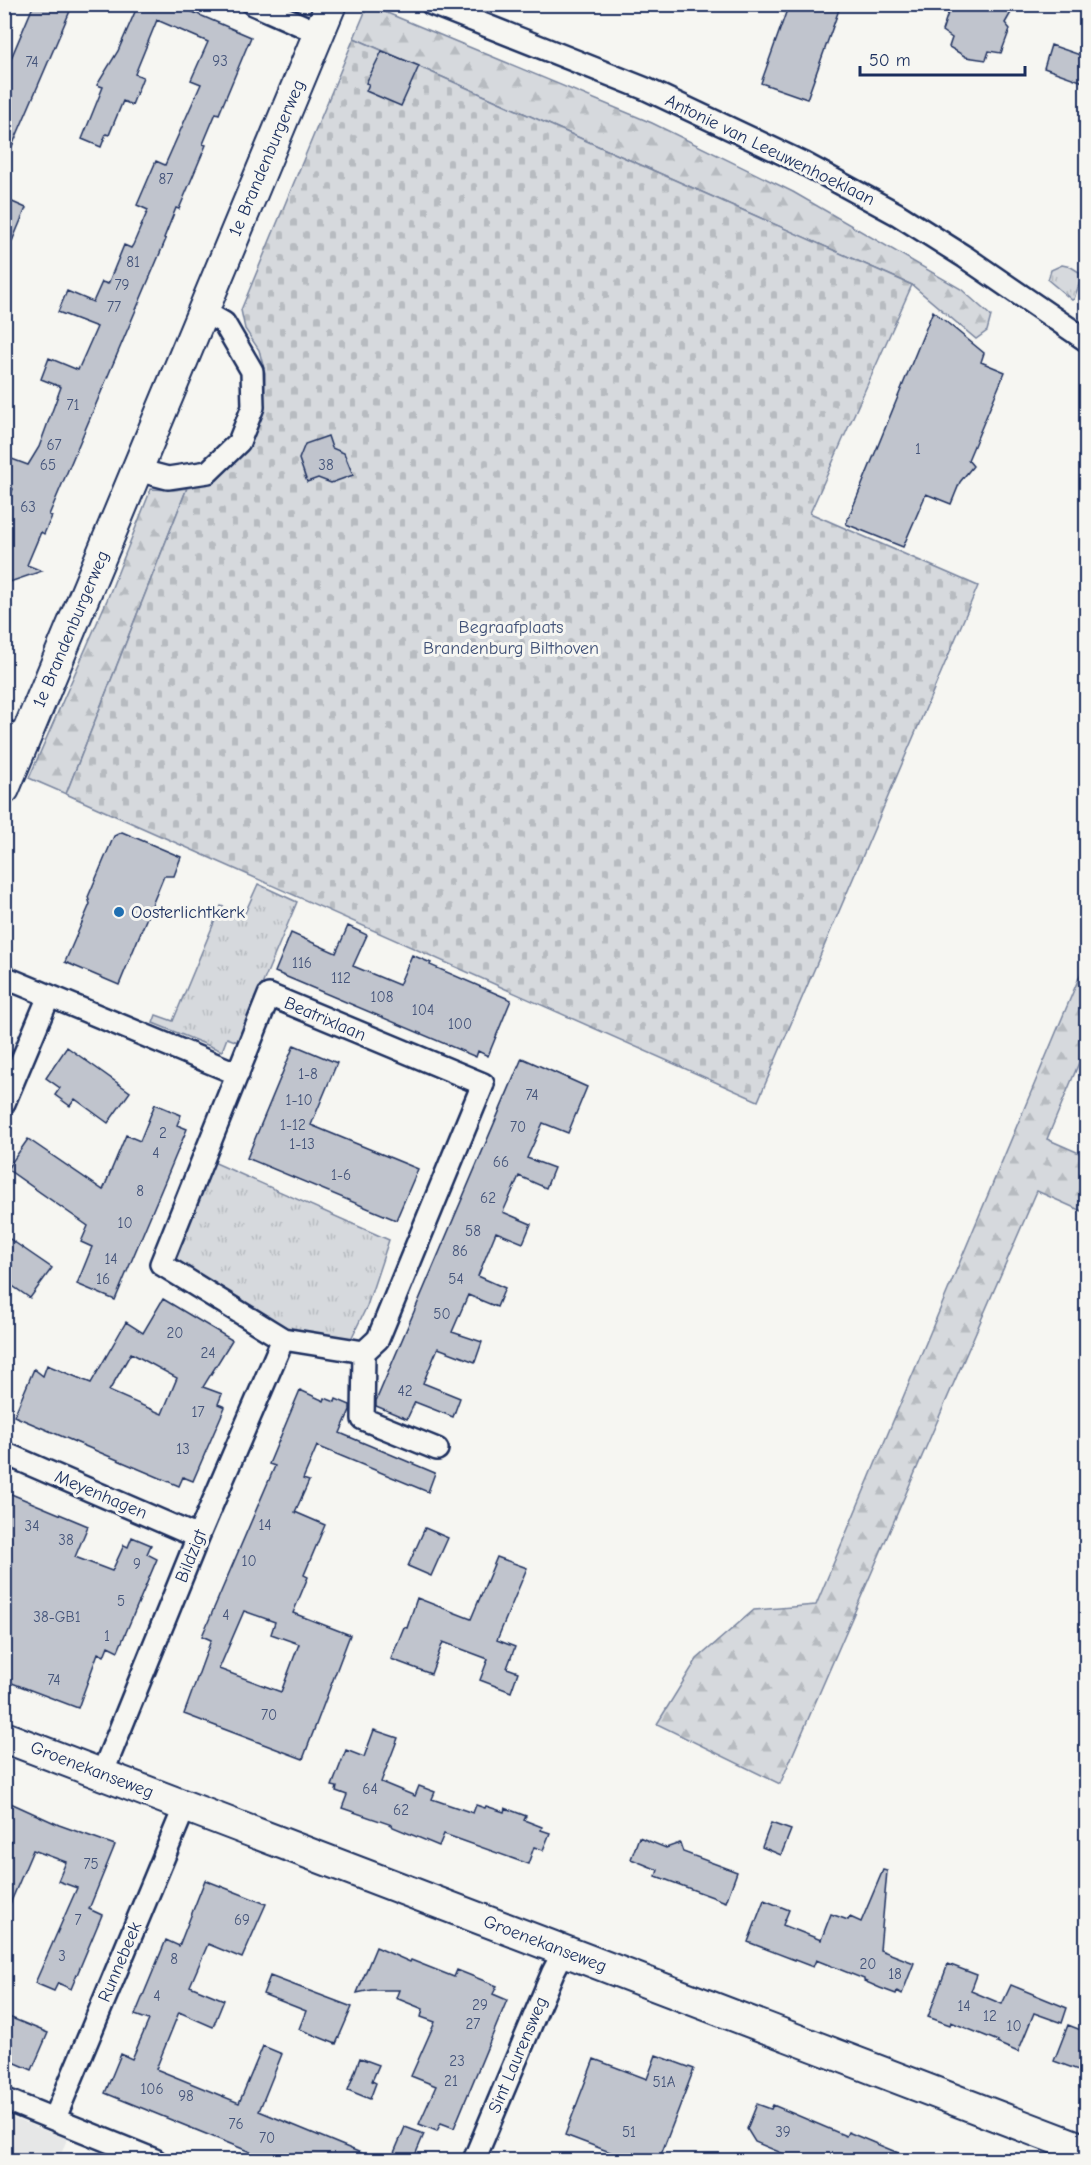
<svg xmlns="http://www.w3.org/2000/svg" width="1091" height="2165" font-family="'Comic Neue',sans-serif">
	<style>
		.built { fill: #e6e7e7 }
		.grass { fill: url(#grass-tufts); stroke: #78849e; stroke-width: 1.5 }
		.forest { fill: url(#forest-firs); stroke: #78849e; stroke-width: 1.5 }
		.cemetery { fill: url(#cemetery-stones); stroke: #78849e; stroke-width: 1.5 }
		.building { fill: #c0c4cd; stroke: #1b2f5e; stroke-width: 1.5; fill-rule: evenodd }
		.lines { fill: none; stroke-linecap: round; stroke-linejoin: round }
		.street-casing { stroke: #1b2f5e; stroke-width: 26 }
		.secondary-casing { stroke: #1b2f5e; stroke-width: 34 }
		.street { stroke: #f6f6f2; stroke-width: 21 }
		.secondary { stroke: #f6f6f2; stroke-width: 30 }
		.poi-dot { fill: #1f6fb2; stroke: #f6f6f2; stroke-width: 2 }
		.labels { text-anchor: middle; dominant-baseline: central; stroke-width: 6; stroke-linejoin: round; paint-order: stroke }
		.number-label { font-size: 15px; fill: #44547a }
		.street-label { font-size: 18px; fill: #1b2f5e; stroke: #f6f6f2 }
		.park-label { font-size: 18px; fill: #405177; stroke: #f6f6f2 }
		.poi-label { font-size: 18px; fill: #1b2f5e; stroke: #f6f6f2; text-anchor: start }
	</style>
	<defs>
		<pattern id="grass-tufts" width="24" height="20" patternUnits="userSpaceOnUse" patternTransform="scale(1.5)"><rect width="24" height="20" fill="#d6d9dd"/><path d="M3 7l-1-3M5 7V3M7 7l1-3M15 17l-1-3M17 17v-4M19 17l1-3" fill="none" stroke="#b7bbc0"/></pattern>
		<pattern id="forest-firs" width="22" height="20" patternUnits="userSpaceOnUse" patternTransform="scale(1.5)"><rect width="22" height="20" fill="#d6d9dd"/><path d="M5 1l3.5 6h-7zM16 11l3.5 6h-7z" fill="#b7bbc0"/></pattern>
		<pattern id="cemetery-stones" width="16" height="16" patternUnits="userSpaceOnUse" patternTransform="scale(1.5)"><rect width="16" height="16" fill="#d6d9dd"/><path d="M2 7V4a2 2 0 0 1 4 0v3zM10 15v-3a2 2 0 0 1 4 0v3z" fill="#b7bbc0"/></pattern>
	</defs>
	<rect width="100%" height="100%" fill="#f6f6f2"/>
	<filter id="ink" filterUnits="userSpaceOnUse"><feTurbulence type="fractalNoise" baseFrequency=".0167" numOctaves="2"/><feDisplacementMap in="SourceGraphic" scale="12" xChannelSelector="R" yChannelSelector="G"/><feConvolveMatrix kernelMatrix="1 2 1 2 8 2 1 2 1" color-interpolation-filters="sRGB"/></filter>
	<g filter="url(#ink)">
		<path class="built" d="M5,2115L67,2139L60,2157L70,2160H5Z"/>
		<path class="grass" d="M1062,265L1071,267L1079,272L1081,279L1074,299L1072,300L1048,280L1051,270Z
			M258,884L297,902L238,1042L227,1038L222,1051L153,1023L156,1015L173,1021L221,906L244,915Z
			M211,1161L389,1240L367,1306L351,1339L280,1333L169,1264Z"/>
		<path class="forest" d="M368,5L652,123L793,192L961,289L991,316L987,331L976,339L912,285L354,38Z
			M187,488L66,794L29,778L107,600L151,489L174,490Z
			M1086,961V1046L1047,1139L1086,1156V1213L1037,1191L780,1784L657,1724L697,1659L754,1610L816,1605Z"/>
		<path class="cemetery" d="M354,38L912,285L810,513L978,586L758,1101L66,794L187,488L196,486L214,476L255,429L264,403L265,373L259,350L245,329L241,310Z"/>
		<path class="building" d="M34,4H73L4,165V75Z
			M157,4H174L251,37L219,114L216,113L203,144L206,145L179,209L176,208L164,238L166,239L49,515L52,516L44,534L41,532L27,565L42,571L4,584V508L13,489L4,485V456L28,465L39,447L61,387L41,379L49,358L78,370L97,327L58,312L67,291L93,302L102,282L108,284L124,245L131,248L133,245L148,210L137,205L156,161L165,165L201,84L191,80L208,42L157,20L135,74L143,77L132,105L123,101L109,135L106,134L101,147L82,139L103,87L97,85L118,51L138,5L154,10Z
			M789,4H841L807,99L761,83Z
			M951,4H1016L1005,23L1010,29L1001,53L989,51L986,60L966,57L949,47L952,38L942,31Z
			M1051,45L1086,57V83L1044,68Z
			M382,51L419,66L401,106L366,91L369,84L366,83Z
			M10,201L26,208L5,258L4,215Z
			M933,311L984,353L981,362L1005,372L968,460L973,466L960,482L951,504L926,494L903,547L846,524Z
			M328,436L332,448L344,453L353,475L331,483L318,478L307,482L299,459L305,444Z
			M122,832L181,857L174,876H164L119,985L65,962L90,904L88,897L114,836Z
			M348,926L367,935L353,966L399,985L412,955L431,963L430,965L511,1000L488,1056L478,1051L476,1057L275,972L291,933L336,953Z
			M294,1045L337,1063L311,1125L418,1169L396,1220L247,1158Z
			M67,1047L130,1092L108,1123L75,1099L70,1106L55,1095L60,1088L46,1078Z
			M522,1058L587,1087L568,1133L543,1123L527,1158L554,1168L546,1188L519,1176L503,1212L531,1224L523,1243L496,1232L478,1276L505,1288L497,1307L468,1295L452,1332L482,1342L475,1362L438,1348L423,1383L460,1398L453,1417L415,1402L407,1419L376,1406V1401Z
			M155,1104L181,1115L177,1125L187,1129L115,1300L77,1284L92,1247L81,1242L88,1226L7,1169L28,1139L103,1190L126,1135L140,1141Z
			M4,1235L52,1268L30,1298L4,1280Z
			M163,1299L232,1340L203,1387L222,1394L218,1404L225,1407L193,1481L183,1477L179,1486L14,1416L34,1369L43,1376L47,1365L91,1383L126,1322L143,1333ZM131,1353L177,1378L162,1414L109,1391Z
			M300,1390L324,1401L325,1398L335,1402L336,1399L350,1405V1410L340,1433L435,1473L428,1492L317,1446L303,1479L309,1481L295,1512L325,1525L304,1575L308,1577L293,1613L350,1635L303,1759L184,1714L211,1640L202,1636L275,1466L269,1464ZM244,1611L275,1622L271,1634L299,1644L281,1692L219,1669Z
			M4,1491L88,1526L75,1557L112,1571L124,1545L128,1547L132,1537L151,1545L147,1554L157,1559L118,1651L108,1646L104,1656L98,1653L78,1708L4,1680Z
			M425,1528L448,1538L431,1576L408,1566Z
			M497,1557L527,1568L497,1640L515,1647L507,1668L518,1672L511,1692L480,1680L488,1659L443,1642L431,1674L391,1659L404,1627L407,1628L417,1598L471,1619Z
			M374,1730L398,1738L381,1782L415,1796L419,1786L435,1792L432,1799L473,1813L476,1805L485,1808L486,1806L504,1812L505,1808L526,1816L524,1820L542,1827L541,1830L550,1833L543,1850L534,1847L528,1864L444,1834L439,1846L393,1827L392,1825L342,1808L347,1795L336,1791L337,1787L332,1786L346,1750L364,1757Z
			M4,1800L59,1825L115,1845L89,1909L102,1915L71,1989L58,1983L54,1991L35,1983L77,1888L58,1881L66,1862L33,1850L4,1918V1855L11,1841H4Z
			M771,1823L791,1830L781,1855L762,1847Z
			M639,1837L666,1848L680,1843L683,1852L737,1872L726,1902L656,1876L658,1870L631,1859Z
			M883,1870L887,1871L880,1950L914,1963L902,1994L897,1991L896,1994L880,1988L864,1981V1979L816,1960L813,1967L748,1942L764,1900L789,1910L783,1925L821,1940L831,1914L848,1920L850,1917L861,1922Z
			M205,1880L266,1904L242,1958L208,1944L190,1986L224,2000L213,2027L179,2012L156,2069L239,2103L263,2046L282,2054L259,2111L378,2160H270L105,2093L121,2054L132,2059L149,2020L135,2015L166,1940L179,1946Z
			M376,1947L410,1962L411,1960L454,1977L457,1970L497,1986L493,1994L507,2000L454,2128L441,2123L437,2131L419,2124L436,2086L411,2076L435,2022L421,2017L423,2009L396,1998L399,1990H371L357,1993Z
			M948,1964L977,1975L971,1991L1002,2004L1011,1985L1067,2008L1062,2023L1034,2013L1018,2052L997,2043L998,2041L951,2022L950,2025L928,2017Z
			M270,1976L352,2007L336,2044L299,2029L306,2011L263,1994Z
			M4,2015L48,2033L32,2070L4,2058Z
			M1068,2025L1086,2032V2073L1054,2061Z
			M656,2055L694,2069L659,2160H631L565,2135L594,2059L647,2079Z
			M360,2058L379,2065L372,2081L376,2083L370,2099L348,2090Z
			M757,2104L771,2109L773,2105L846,2136L848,2132L915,2160H798L755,2142L747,2129Z
			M405,2127L424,2134L413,2160H391Z"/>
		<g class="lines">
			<g class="street-casing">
				<path id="street" d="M253,4L319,33
					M432,4L646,89L803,163L897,214L965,257L1086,340
					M137,470L168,478L208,472L239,442L253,407L252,371L224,323L203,311
					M4,731L25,739
					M4,977L238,1074
					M4,1103L49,996
					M364,1352L283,1339L161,1264L269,995L483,1084L378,1339L364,1352L363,1419L437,1449
					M4,1453L198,1537
					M102,1774L198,1537L283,1339
					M4,2099L155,2160
					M55,2118L185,1806
					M474,2160L553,1972L564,1951"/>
			</g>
			<g class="secondary-casing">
				<path id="secondary" d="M4,789L331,4
					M4,1737L1086,2150"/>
			</g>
			<use href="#street" class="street"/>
			<use href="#secondary" class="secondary"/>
		</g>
	</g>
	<circle class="poi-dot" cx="119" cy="912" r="6"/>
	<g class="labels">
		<g class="number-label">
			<text x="220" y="61">93</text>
			<text x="32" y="62">74</text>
			<text x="166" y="179">87</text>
			<text x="133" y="262">81</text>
			<text x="122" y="285">79</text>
			<text x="114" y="307">77</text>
			<text x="73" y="405">71</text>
			<text x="54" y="445">67</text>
			<text x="918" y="449">1</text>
			<text x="48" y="465">65</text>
			<text x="326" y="465">38</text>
			<text x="28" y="507">63</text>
			<text x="302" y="963">116</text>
			<text x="341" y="978">112</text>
			<text x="382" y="997">108</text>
			<text x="423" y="1010">104</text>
			<text x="460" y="1024">100</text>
			<text x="308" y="1074">1-8</text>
			<text x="532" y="1095">74</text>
			<text x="299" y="1100">1-10</text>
			<text x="293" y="1125">1-12</text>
			<text x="518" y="1127">70</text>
			<text x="163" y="1133">2</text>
			<text x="302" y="1144">1-13</text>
			<text x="156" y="1153">4</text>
			<text x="501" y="1162">66</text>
			<text x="341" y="1175">1-6</text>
			<text x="140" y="1191">8</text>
			<text x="488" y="1198">62</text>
			<text x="125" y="1223">10</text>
			<text x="473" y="1231">58</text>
			<text x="460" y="1251">86</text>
			<text x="111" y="1259">14</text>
			<text x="103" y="1279">16</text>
			<text x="456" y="1279">54</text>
			<text x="442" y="1314">50</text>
			<text x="175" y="1333">20</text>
			<text x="208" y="1353">24</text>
			<text x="405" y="1391">42</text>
			<text x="198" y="1412">17</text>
			<text x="183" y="1449">13</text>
			<text x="265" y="1525">14</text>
			<text x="32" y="1526">34</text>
			<text x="66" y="1540">38</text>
			<text x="249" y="1561">10</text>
			<text x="137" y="1564">9</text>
			<text x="121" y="1601">5</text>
			<text x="226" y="1615">4</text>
			<text x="57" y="1617">38-GB1</text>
			<text x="107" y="1636">1</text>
			<text x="54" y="1680">74</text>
			<text x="269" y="1715">70</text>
			<text x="370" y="1789">64</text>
			<text x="401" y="1810">62</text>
			<text x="91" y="1864">75</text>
			<text x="78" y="1920">7</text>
			<text x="242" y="1920">69</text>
			<text x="62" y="1956">3</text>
			<text x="174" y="1959">8</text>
			<text x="868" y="1964">20</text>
			<text x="895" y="1974">18</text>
			<text x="157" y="1996">4</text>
			<text x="480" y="2005">29</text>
			<text x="964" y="2006">14</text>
			<text x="990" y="2016">12</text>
			<text x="473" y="2024">27</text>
			<text x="1014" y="2026">10</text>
			<text x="457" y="2061">23</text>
			<text x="451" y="2081">21</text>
			<text x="664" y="2082">51A</text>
			<text x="152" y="2089">106</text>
			<text x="186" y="2096">98</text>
			<text x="236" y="2124">76</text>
			<text x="629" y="2132">51</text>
			<text x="783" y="2132">39</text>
			<text x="267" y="2138">70</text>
		</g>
		<g class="street-label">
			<text transform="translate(770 150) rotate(26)">Antonie van Leeuwenhoeklaan</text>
			<text transform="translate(267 158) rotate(-67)">1e Brandenburgerweg</text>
			<text transform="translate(71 629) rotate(-67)">1e Brandenburgerweg</text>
			<text transform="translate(325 1019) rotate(23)">Beatrixlaan</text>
			<text transform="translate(101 1495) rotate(23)">Meyenhagen</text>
			<text transform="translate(191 1556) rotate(-68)">Bildzigt</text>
			<text transform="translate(92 1770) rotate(21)">Groenekanseweg</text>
			<text transform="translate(545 1944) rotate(21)">Groenekanseweg</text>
			<text transform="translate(120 1962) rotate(-67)">Runnebeek</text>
			<text transform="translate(518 2055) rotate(-67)">Sint Laurensweg</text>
		</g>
		<g class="park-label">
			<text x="511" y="627">Begraafplaats<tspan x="511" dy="21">Brandenburg Bilthoven</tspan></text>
		</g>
		<g class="poi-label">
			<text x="131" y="912">Oosterlichtkerk</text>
		</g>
	</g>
	<rect width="1091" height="2165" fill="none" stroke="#f6f6f2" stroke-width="24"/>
	<rect x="12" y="12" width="1067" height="2141" fill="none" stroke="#1b2f5e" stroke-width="2" filter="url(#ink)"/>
	<path d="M860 66v9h165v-9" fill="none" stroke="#1b2f5e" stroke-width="3"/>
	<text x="869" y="66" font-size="18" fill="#1b2f5e" stroke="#f6f6f2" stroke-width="4.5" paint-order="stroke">50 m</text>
</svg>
